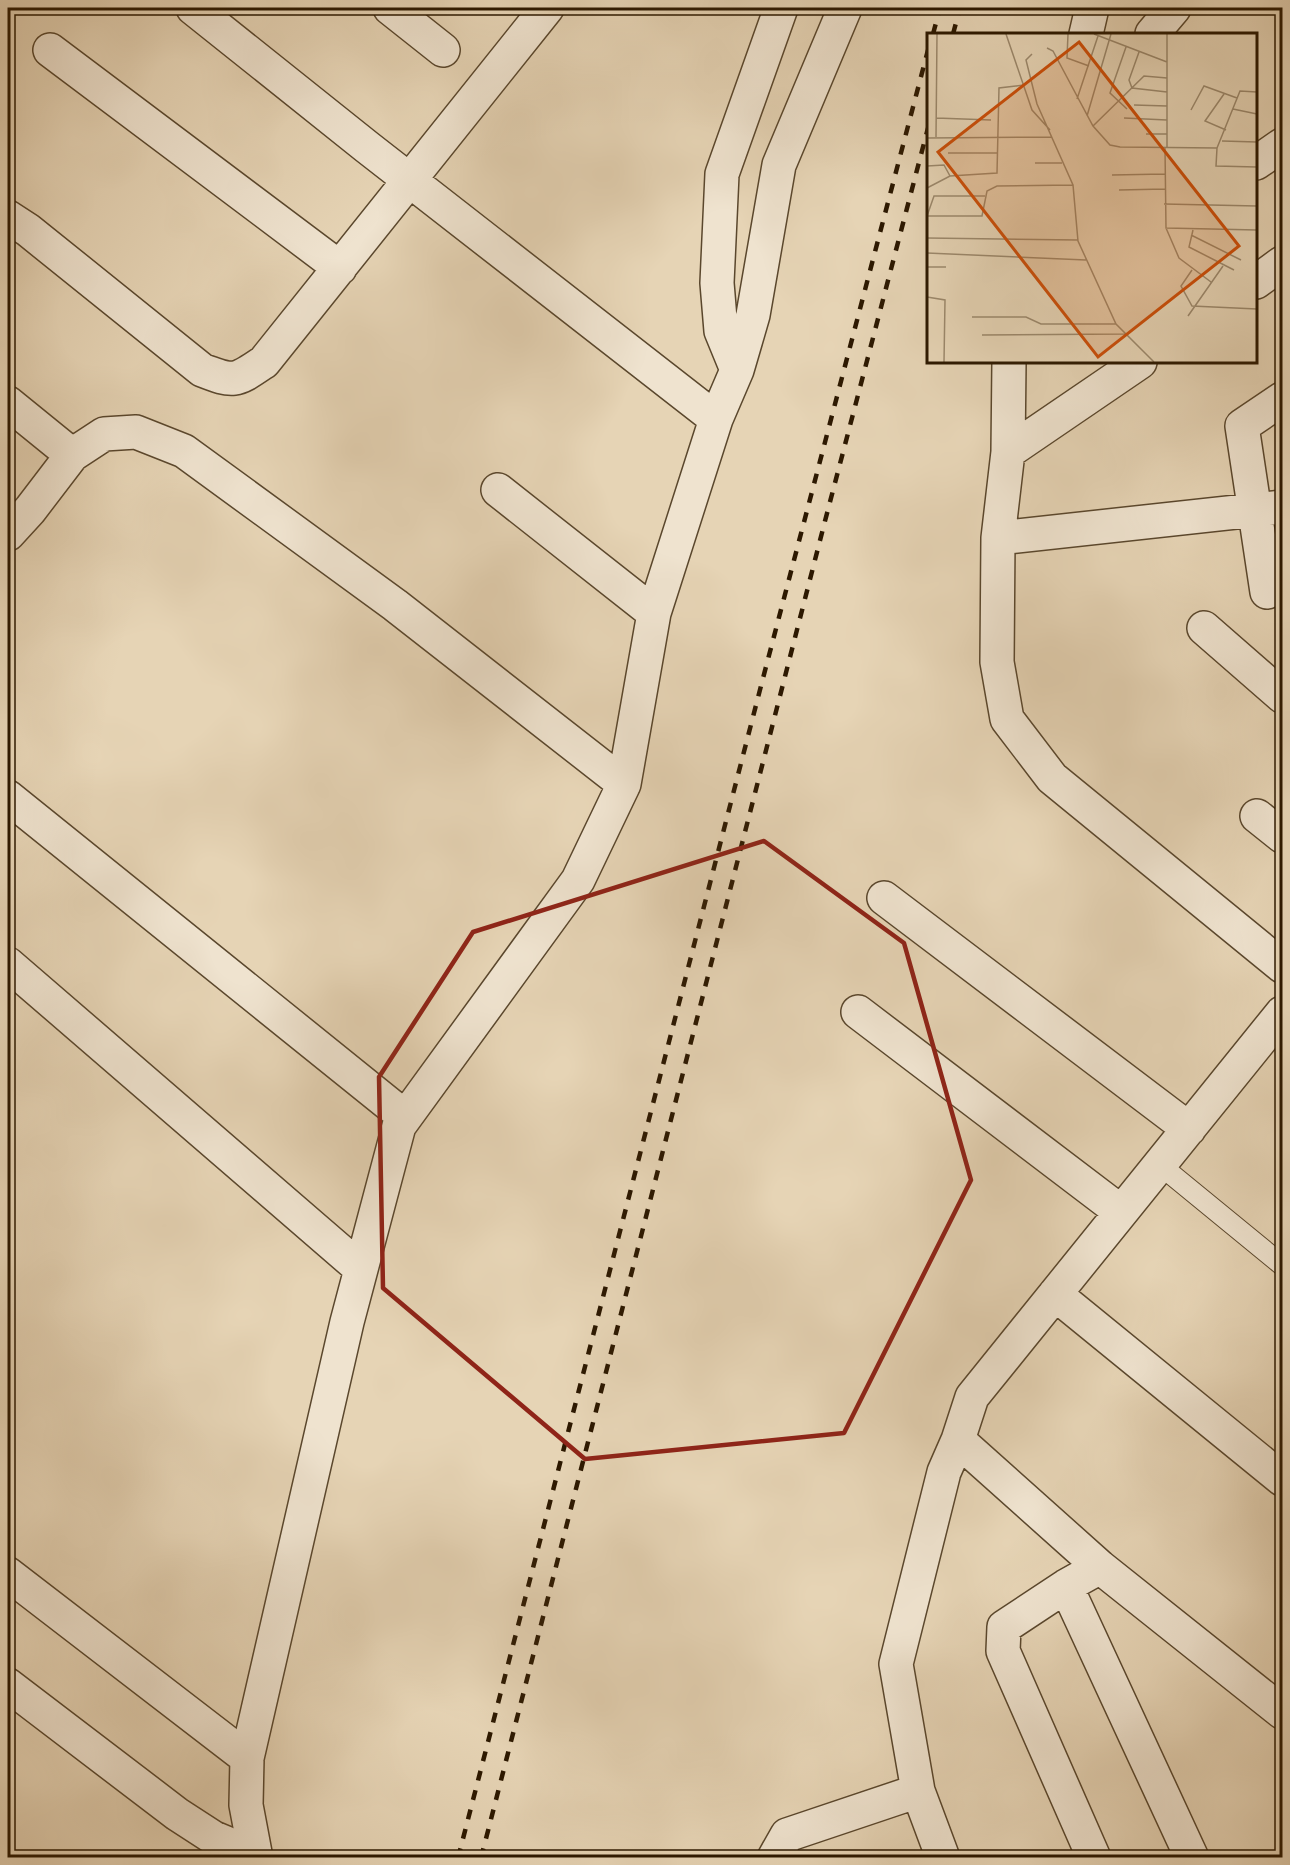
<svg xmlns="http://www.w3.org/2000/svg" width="1290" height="1865" font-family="'Libre Caslon Text',serif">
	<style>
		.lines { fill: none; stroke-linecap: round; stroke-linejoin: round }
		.service-casing { stroke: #5a472d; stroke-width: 22 }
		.minor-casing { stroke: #5a472d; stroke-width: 36 }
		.service { stroke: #efe3cf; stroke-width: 20 }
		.minor { stroke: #efe3cf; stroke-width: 33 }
		.rail { stroke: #2c1800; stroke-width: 4.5; stroke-dasharray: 10 10; stroke-linecap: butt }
		.marked { fill: none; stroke: #8f2418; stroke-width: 4.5; stroke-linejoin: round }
		.inset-road { fill: none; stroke: #9c896d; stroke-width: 1.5 }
		.view { fill: #cc4f0a; fill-opacity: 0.15; stroke: #cc4f0a; stroke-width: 3 }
		.inset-edge { fill: none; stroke: #2c1800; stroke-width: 3 }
	</style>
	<rect width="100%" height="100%" fill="#e6d4b5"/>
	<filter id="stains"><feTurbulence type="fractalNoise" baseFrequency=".00333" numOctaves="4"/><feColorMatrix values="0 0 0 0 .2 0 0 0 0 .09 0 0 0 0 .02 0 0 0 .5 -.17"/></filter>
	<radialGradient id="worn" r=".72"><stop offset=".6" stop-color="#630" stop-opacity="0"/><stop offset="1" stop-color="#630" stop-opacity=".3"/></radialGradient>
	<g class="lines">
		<g class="service-casing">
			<path id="service" d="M1160,1165L1282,1265"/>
		</g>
		<g class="minor-casing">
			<path id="minor" d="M193,8L367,147L716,419
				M390,8L443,50
				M1086,34L1092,8
				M1152,34L1174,8
				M50,50L340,268
				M1256,163L1282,145
				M8,217L28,230L202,370C235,383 236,381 264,362L547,8
				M1256,282L1282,263
				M1009,362L1008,452L998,538L997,662L1007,719L1052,778L1282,966
				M737,370L721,331L717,283L722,174L781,8
				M8,403L72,455
				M1008,452L1140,362
				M498,490L654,613
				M8,534L30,510L72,455L104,434L136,432L184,451L395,605L624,784
				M998,538L1282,507
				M1267,592L1242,426L1282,399
				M1204,628L1282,696
				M8,797L405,1117
				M1257,816L1282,836
				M884,898L1189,1129
				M8,964L361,1269
				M858,1012L1121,1212
				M1282,1013L972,1397L958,1440L1100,1567L1282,1712
				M1055,1294L1282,1479
				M8,1574L247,1758
				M1066,1586L1192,1858
				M8,1685L177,1814L214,1838L255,1855
				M256,1858L246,1805L247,1758L347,1322L399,1126L578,880L624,784L654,613L716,419L737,370L753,315L779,165L845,8
				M774,1858L787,1835L918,1791
				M943,1858L918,1791L896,1664L944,1472L958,1440
				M1094,1858L1003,1651L1004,1627L1066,1586L1100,1567"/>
		</g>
		<use href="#service" class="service"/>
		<use href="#minor" class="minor"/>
		<path class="rail" d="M933,34L940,8
			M953,34L960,8
			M458,1858L762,682L928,50
			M481,1858L825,521L928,128"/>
	</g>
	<path class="marked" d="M764,841L904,943L971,1180L844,1433L585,1459L383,1288L379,1077L473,932Z"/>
	<g transform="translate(927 33)">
		<rect width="330" height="330" fill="#e6d4b5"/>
		<path class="inset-road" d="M79,1L105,77L123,97M141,1L140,25L162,33M167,1L240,29M199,14L183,60L200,76M120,15L126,18L166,93L183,112L193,114L290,115L313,58L330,59M212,19L202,47L205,55L240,59M105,21L99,27L110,71L146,152L151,208L189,291L227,329M297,61L278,88L299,97M150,66L171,3M207,72L240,73M306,76L330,81M264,77L277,53L310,65M160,83L184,1M9,85L64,87M197,85L240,87M166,93L217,43L240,45M219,101H240M9,104L10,1M0,105L125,104M295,108L330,109M238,115L239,195L330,197M240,115V1M290,115L289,133L330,134M21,120H71M108,130H135M0,133L17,132L23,143M185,142L238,141M0,155L23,143L70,140L72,55L97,52M192,157L238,156M237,171L330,173M0,183H55L60,158L70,153L146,152M0,183L7,163H58M239,195L252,225L284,249M266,197L262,214L307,237M264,202L314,227M0,205L151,207M0,220L159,227M0,234H19M265,237L254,253L265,273L330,276M0,264L18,267L17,329M261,283L296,233M45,284H99L114,291H189M55,302L198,301"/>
		<path class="view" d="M152,9L312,213L171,324L11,119Z"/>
		<rect width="330" height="330" class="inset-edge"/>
	</g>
	<rect width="1290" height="1865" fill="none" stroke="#e6d4b5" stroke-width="30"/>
	<rect x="9" y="9" width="1272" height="1847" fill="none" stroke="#2c1800" stroke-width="3"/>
	<rect x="15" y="15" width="1260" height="1835" fill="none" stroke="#2c1800" stroke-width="1.5"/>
	<rect width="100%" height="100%" filter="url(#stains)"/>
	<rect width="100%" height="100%" fill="url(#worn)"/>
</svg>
